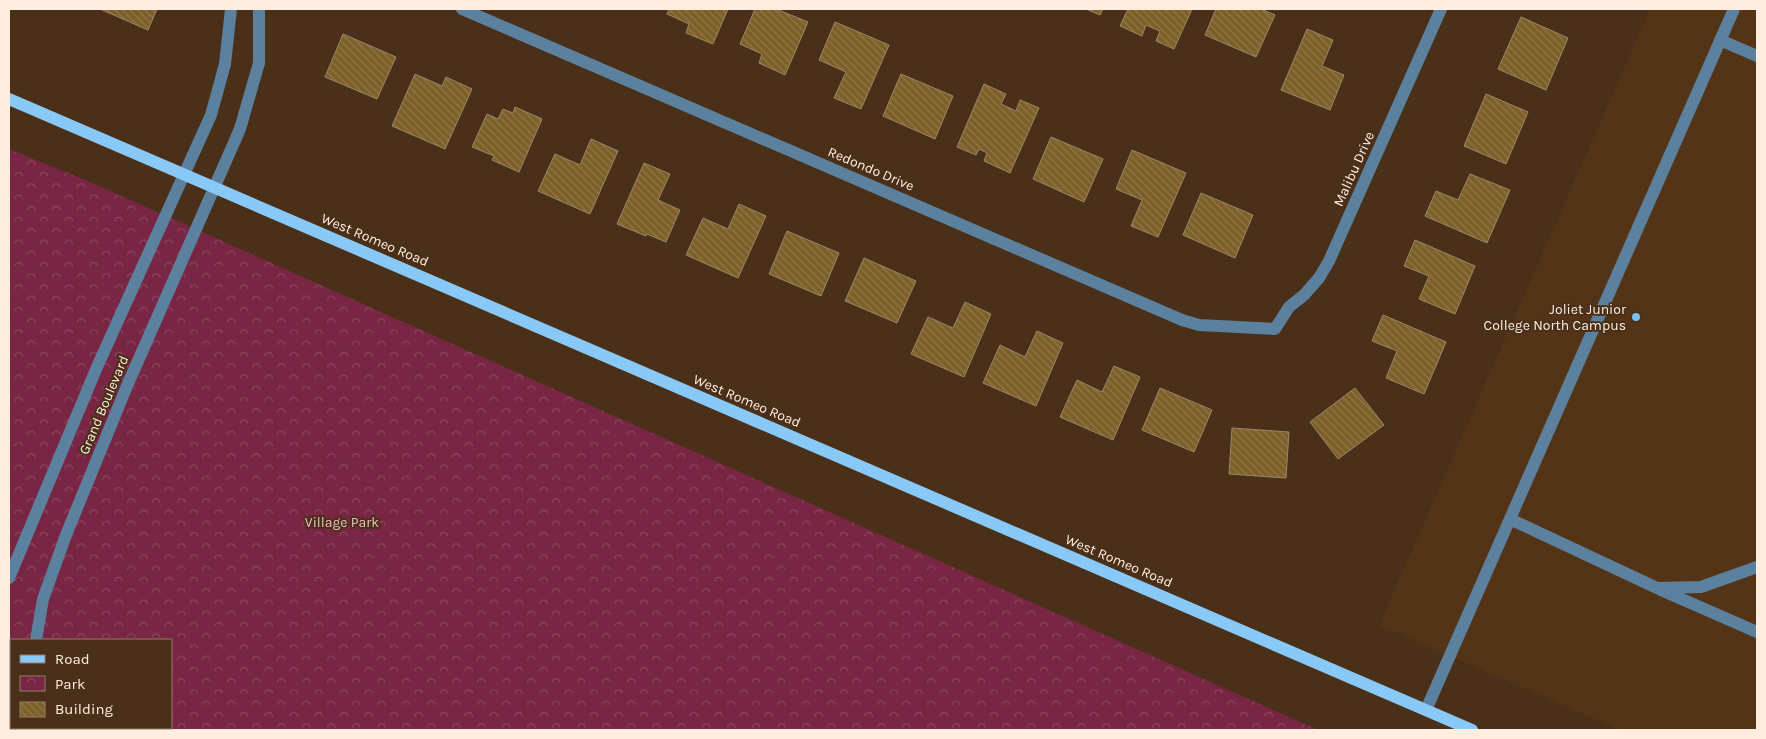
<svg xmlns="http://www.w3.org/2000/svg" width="1766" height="739" font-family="Karla,sans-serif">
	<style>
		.built { fill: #543417 }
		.park { fill: url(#park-crowns); fill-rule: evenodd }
		.building { fill: url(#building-back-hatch); stroke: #9b8867 }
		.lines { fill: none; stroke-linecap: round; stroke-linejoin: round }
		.minor { stroke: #5b819e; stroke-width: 12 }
		.major { stroke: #89c9f7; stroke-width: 12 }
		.poi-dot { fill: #75c0f6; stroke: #4a3019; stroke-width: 2 }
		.labels { text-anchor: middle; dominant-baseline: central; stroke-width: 4; stroke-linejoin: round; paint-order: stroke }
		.street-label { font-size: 14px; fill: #ffeee0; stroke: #4a3019 }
		.poi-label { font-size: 14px; fill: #ffeee0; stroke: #4a3019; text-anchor: end }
		.park-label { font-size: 14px; fill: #f3bcca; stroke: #4a3019 }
	</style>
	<defs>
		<pattern id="park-crowns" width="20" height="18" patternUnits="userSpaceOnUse" patternTransform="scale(1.25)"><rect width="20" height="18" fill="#782644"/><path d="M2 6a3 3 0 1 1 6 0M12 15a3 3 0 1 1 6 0" fill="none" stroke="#8c465f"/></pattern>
		<pattern id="building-back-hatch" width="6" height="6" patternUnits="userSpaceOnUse" patternTransform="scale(1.25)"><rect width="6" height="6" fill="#7d6029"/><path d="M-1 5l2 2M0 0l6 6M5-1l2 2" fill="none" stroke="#907748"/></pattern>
	</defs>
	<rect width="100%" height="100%" fill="#4a3019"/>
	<path class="built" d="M1650,9H1757V730H1620L1379,625Z"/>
	<path class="park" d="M9,149L90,182L1318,730H9ZM11,640H171V728H11Z"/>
	<path class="building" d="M100,9H157L148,30Z
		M669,9H728L713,44L686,33L689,24L667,14Z
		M755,9H776L808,22L785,75L759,63L762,54L740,44Z
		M1086,9H1103L1100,15Z
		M1128,9H1192L1174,49L1156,41L1160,31L1146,25L1142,36L1120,26Z
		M1216,9H1261L1275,15L1256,57L1205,35Z
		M1521,17L1568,38L1546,90L1498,69Z
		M835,22L889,45L861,109L834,98L846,72L819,60Z
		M1307,29L1333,40L1322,66L1344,75L1330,110L1281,90Z
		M343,34L396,57L377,99L325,77Z
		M415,74L442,86L446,77L472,89L445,149L392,126Z
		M901,74L953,96L935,139L883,116Z
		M984,84L1006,94L1001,104L1016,111L1020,100L1039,108L1010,173L984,161L987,153L979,149L976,155L957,147Z
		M1486,94L1528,112L1506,164L1464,146Z
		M515,107L542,119L519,172L492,160L494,156L472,147L487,114L498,119L503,109L513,113Z
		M1051,137L1103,159L1084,202L1033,179Z
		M591,139L618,151L590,214L538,191L555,154L580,165Z
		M1132,150L1186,173L1158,237L1131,226L1142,200L1116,189Z
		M644,163L670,174L658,200L680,210L666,242L647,234L646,236L617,224Z
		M1470,174L1510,190L1487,243L1425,216L1436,191L1458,200Z
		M1201,193L1253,215L1235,258L1183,235Z
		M739,204L766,216L738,278L686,255L703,218L728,229Z
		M787,231L839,253L821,296L769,274Z
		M1415,240L1475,266L1455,314L1419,299L1429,276L1404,266Z
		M864,258L916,281L897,323L845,301Z
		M965,302L991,314L964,377L911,354L928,317L953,328Z
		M1383,315L1446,342L1424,394L1386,378L1397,351L1372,341Z
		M1037,331L1063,343L1036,406L983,383L1000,345L1025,357Z
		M1114,366L1140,377L1113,440L1060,417L1077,380L1102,392Z
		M1160,388L1212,410L1194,452L1142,430Z
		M1355,388L1384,425L1338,459L1310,422Z
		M1232,428L1289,432L1286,478L1229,474Z"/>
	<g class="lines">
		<path class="minor" d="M462,9L1182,320L1199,325L1275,329L1289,307L1304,295L1319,278L1329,261L1441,9
			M1720,40L1757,56
			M1510,519L1657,588L1701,587L1757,567
			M9,578L97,367L211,115L225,64L231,9
			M1661,590L1757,632
			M36,640L43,599L66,535L127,386L240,129L259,63V9
			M1426,710L1734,9
			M32,730V728"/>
		<path class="major" d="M9,99L1472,730"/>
	</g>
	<circle class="poi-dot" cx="1636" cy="317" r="5"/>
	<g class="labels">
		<g class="street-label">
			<text transform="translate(871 169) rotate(23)">Redondo Drive</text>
			<text transform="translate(1354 169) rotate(-66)">Malibu Drive</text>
			<text transform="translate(375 240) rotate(23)">West Romeo Road</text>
			<text transform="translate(747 401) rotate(23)">West Romeo Road</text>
			<text transform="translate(104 405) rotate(-67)">Grand Boulevard</text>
			<text transform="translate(1119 561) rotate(23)">West Romeo Road</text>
		</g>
		<g class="poi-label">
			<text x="1626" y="309">Joliet Junior<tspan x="1626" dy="16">College North Campus</tspan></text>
		</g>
		<g class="park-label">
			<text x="342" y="522">Village Park</text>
		</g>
	</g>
	<rect width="1766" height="739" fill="none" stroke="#ffeee0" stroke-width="20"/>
	<rect x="10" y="639" width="162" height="90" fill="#4a3019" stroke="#927c69"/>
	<rect x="20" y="655" width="25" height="8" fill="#89c9f7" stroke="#927c69"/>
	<text x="55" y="664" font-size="15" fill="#ffeee0">Road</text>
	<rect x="20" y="676" width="25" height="15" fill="url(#park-crowns)" stroke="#927c69"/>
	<text x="55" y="689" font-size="15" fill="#ffeee0">Park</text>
	<rect x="20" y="702" width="25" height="15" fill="url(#building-back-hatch)" stroke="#927c69"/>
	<text x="55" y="714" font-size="15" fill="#ffeee0">Building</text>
</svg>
